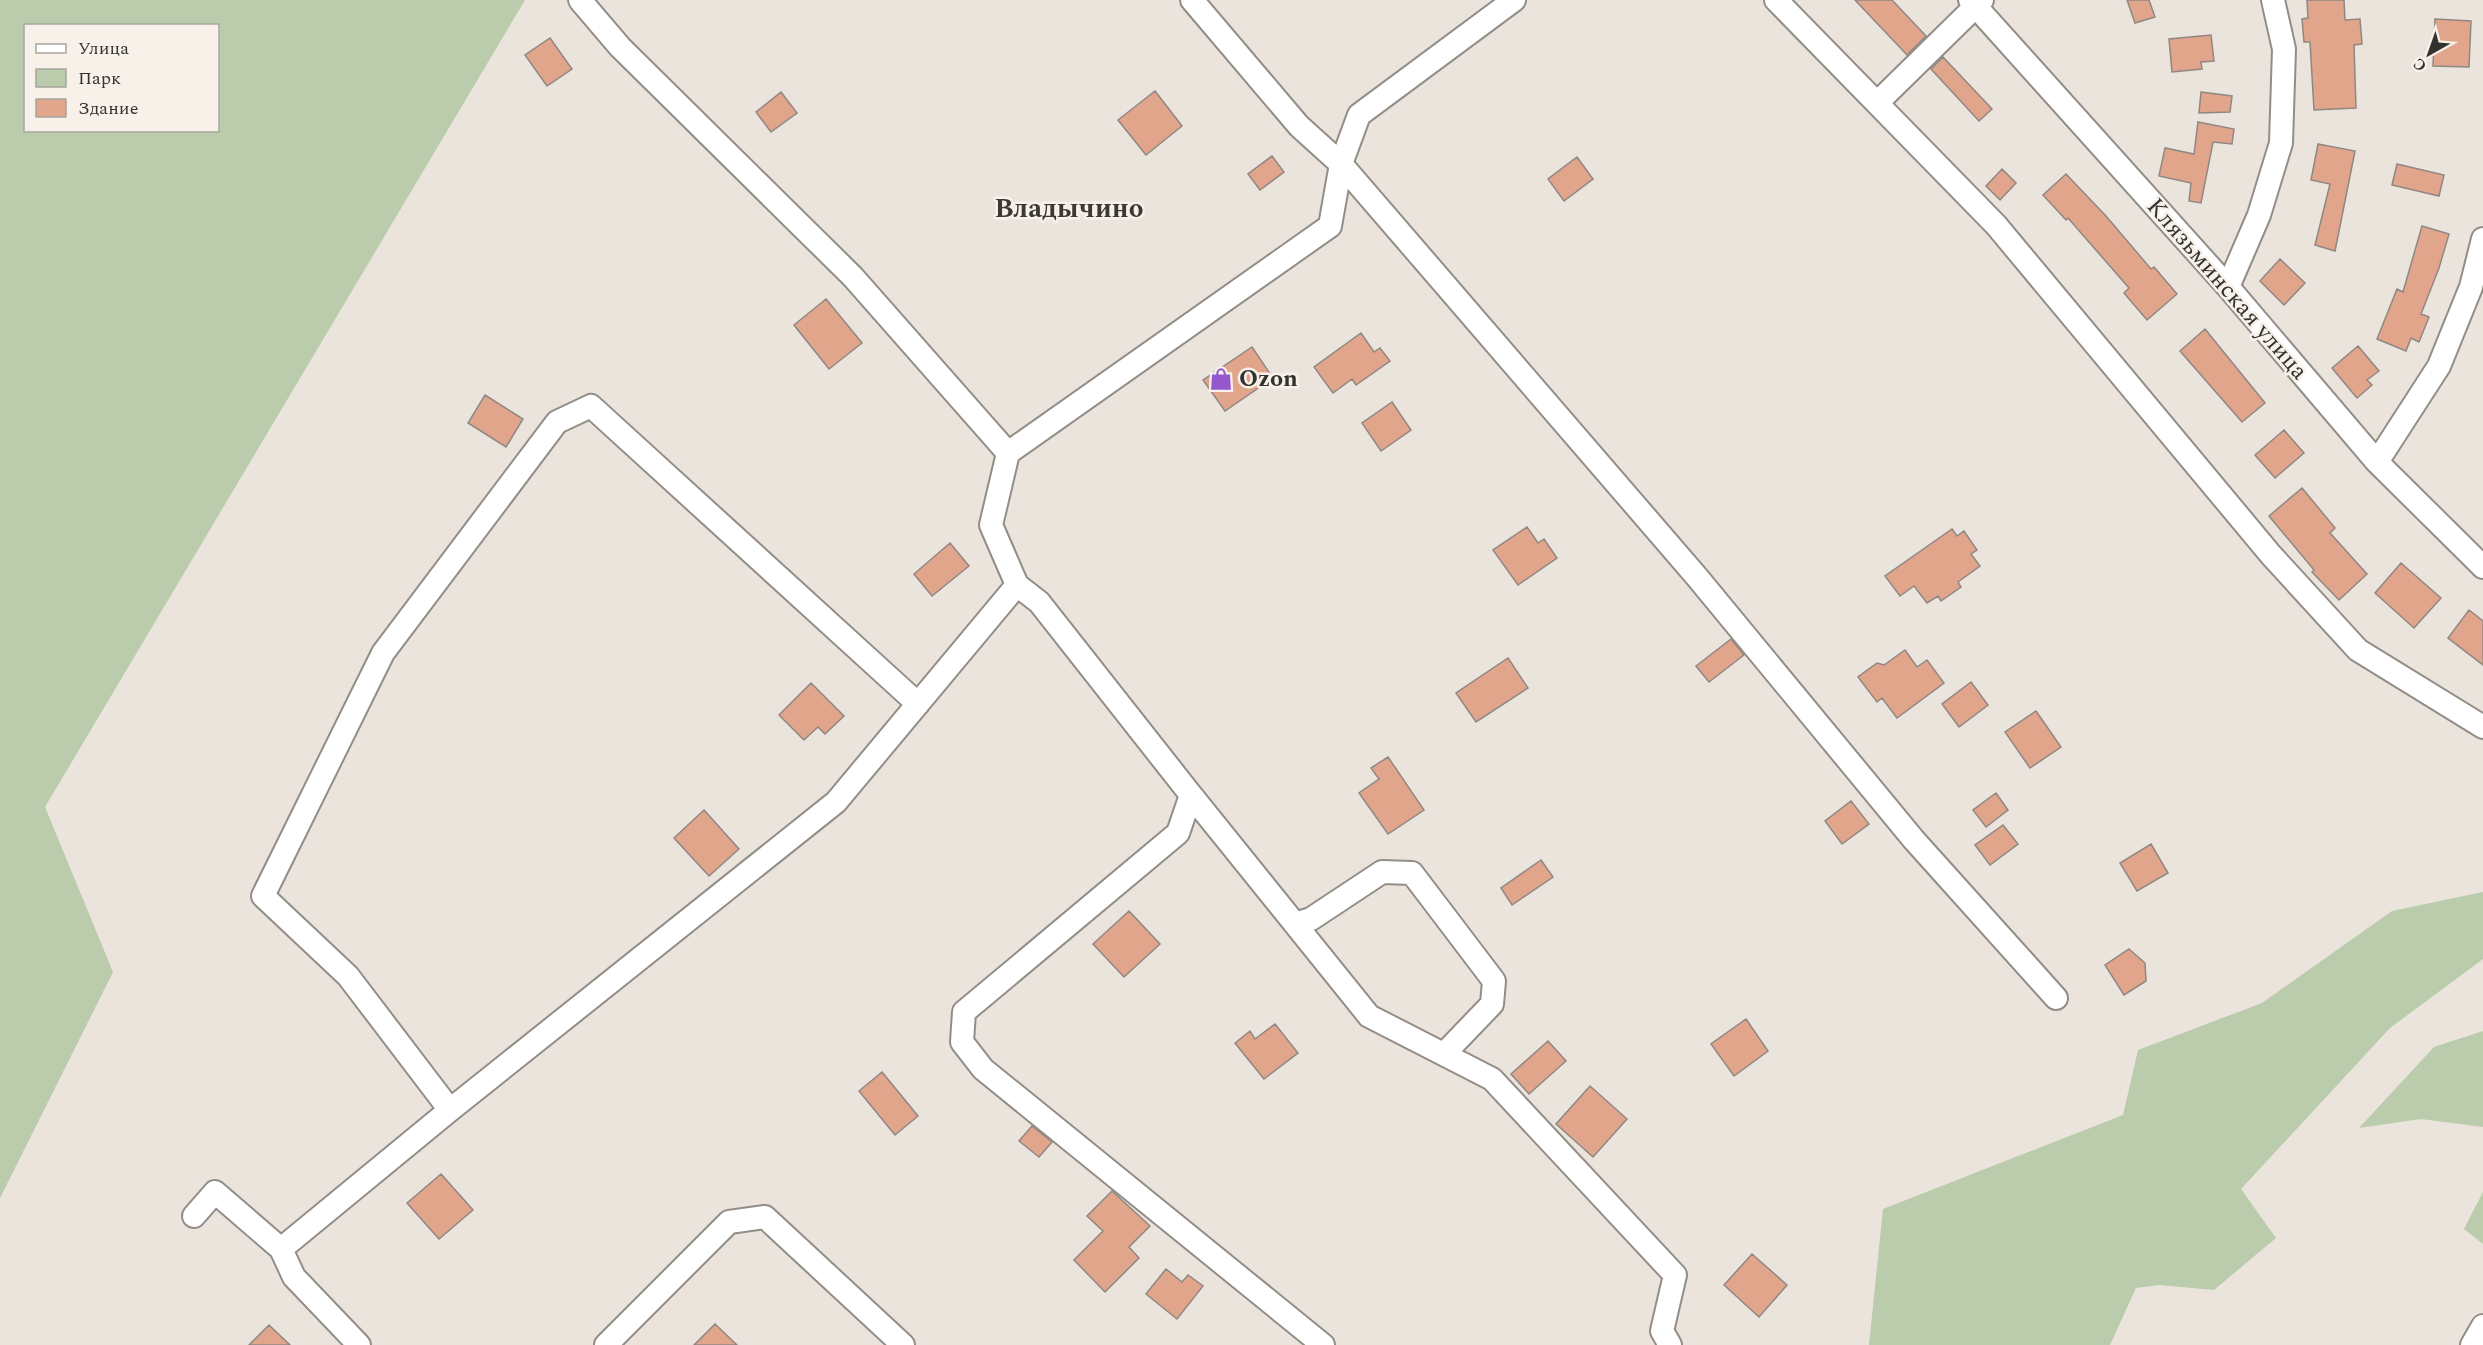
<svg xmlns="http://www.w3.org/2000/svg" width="2483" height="1345" font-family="Spectral,serif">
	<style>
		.green { fill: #baccab; fill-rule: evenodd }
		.building { fill: #e1a58c; stroke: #908783; stroke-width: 1.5 }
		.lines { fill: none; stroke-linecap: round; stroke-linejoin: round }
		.minor-casing { stroke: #928d86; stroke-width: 26 }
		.minor { stroke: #fff; stroke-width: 22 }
		.labels { text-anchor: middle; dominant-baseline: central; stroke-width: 5; stroke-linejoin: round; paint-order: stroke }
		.street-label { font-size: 24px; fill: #34322f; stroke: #f7f1e9 }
		.poi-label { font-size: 24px; font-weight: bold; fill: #34322f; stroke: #f7f1e9; text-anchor: start }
		.quarter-label { font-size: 27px; font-weight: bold; fill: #3c3832; stroke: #f7f1e9 }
	</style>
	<rect width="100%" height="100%" fill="#eae4dc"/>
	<path class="green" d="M0,0H525L45,807L113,972L0,1198ZM26,26H218V130H26Z
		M2483,892V959L2390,1028L2241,1189L2276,1238L2214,1290L2159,1285L2136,1288L2110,1345H1869L1883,1209L2123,1115L2138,1050L2262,1003L2392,911Z
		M2483,1031V1127L2421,1119L2359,1128L2434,1047Z
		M2483,1192V1244L2464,1229Z"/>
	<path class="building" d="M1855,0H1892L1926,36L1907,55Z
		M2127,0H2149L2155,17L2135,23Z
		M2307,0H2344L2345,20L2360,19L2362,44L2354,45L2356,108L2314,110L2310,42H2304L2302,19L2308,18Z
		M2435,19L2471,21L2469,67L2433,66Z
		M2211,35L2214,61L2201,62L2202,69L2172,72L2169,39Z
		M550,38L572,69L547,86L525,55Z
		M1943,57L1992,109L1979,121L1931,69Z
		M1155,91L1182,126L1146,155L1118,120Z
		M781,92L797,113L771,132L756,112Z
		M2201,92L2232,96L2230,112L2199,113Z
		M2198,122L2234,129L2232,144L2213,142L2201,203L2189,201L2191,183L2159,176L2165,148L2194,154Z
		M2318,144L2355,151L2335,251L2315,245L2330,184L2311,180Z
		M1272,156L1284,172L1260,190L1248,174Z
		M1577,157L1593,179L1564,201L1548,179Z
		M2397,164L2444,175L2439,196L2392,185Z
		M2002,169L2016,183L2000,200L1986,186Z
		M2066,174L2106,216L2151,269L2154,267L2177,294L2147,320L2124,293L2129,288L2068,218L2066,220L2043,195Z
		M2422,226L2449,234L2439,268L2421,314L2429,317L2419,342L2411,338L2406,351L2377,339L2397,289L2403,292Z
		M2280,259L2305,283L2284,305L2260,281Z
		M826,299L862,343L829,369L794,325Z
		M2205,329L2265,403L2242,422L2180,351Z
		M1361,333L1374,352L1380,348L1390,361L1356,385L1352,379L1333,393L1314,367Z
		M2358,346L2379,371L2367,380L2372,385L2357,398L2332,368Z
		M1252,347L1273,378L1225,411L1203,380Z
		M485,395L523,419L506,447L468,423Z
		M1392,402L1411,430L1381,451L1362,423Z
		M2284,430L2304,453L2275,478L2255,455Z
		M2302,488L2335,528L2330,533L2367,574L2339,600L2312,572L2314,570L2269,516Z
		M1527,527L1538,543L1544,539L1557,558L1518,585L1493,550Z
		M1952,529L1957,536L1964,531L1977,550L1971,554L1980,566L1958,582L1961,587L1941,601L1938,596L1927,603L1914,586L1900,596L1885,576Z
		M950,543L969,566L932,596L914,574Z
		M2401,563L2441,598L2414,628L2375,593Z
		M2469,610L2483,621V665L2448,638Z
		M1731,639L1744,655L1709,682L1696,666Z
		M1905,650L1917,667L1927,660L1944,683L1897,718L1882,698L1877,702L1858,677L1877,663L1884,665Z
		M1508,658L1528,688L1476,722L1456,693Z
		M1971,682L1988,705L1959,727L1942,704Z
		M811,683L844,716L825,734L818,727L804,740L779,715Z
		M2036,711L2061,747L2030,768L2005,732Z
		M1388,757L1424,810L1388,834L1359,793L1379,779L1371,768Z
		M1996,793L2008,810L1986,827L1973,810Z
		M1851,801L1869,824L1842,844L1825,821Z
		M704,810L739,849L709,876L674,838Z
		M2003,825L2018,844L1990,865L1975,845Z
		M2151,844L2168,873L2137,891L2120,863Z
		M1541,860L1553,877L1512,905L1501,888Z
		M1129,911L1160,944L1124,977L1093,944Z
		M2129,949L2145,963L2146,981L2124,995L2105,965Z
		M1746,1019L1768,1051L1734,1076L1711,1044Z
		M1275,1024L1298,1053L1264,1079L1235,1043L1250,1031L1255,1039Z
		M1548,1041L1566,1061L1529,1094L1511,1074Z
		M882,1072L918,1116L895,1135L859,1091Z
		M1590,1086L1627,1119L1593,1157L1556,1124Z
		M1032,1126L1052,1142L1039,1157L1019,1141Z
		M441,1174L473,1210L439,1239L407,1203Z
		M1112,1191L1150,1226L1129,1247L1139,1258L1105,1292L1074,1260L1103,1231L1087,1216Z
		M1752,1254L1787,1285L1759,1317L1724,1285Z
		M1166,1269L1182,1282L1188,1275L1203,1286L1177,1319L1146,1294Z
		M715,1324L737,1345H694Z
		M269,1325L290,1345H249Z"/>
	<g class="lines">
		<g class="minor-casing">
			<path id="minor" d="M580,0L620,47L853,277L1008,453
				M1192,0L1299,126L1341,164L1697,577L1914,840L2056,998
				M1776,0L1996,225L2271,555L2358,650L2483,727
				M1970,0L2228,287L2377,462L2483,567
				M1877,103L1982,0
				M2228,287L2259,215L2281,143L2284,49L2273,0
				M2377,462L2439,366L2471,287L2483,239
				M1017,585L1039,602L1191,795L1178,833L964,1012L962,1042L983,1069L1323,1345
				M1191,795L1369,1016L1492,1079L1675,1275L1662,1331L1670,1345
				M1295,924L1311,919L1382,872L1412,873L1494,981L1492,1004L1444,1054
				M450,1110L348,976L263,896L383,653L557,422L591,406L918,704
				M194,1216L215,1192L281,1249
				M359,1345L294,1277L281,1249L450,1110L836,802L1017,585L991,525L1008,453L1330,226L1341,164L1359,115L1514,0
				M606,1345L729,1222L765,1217L903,1345
				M2472,1345L2483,1326"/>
		</g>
		<use href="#minor" class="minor"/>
	</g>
	<defs>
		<g id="shop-bare" transform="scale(1.8)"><path d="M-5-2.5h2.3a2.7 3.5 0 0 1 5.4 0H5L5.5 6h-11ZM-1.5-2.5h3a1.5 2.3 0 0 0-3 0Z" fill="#9457cd" stroke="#f7f1e9" stroke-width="2.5" paint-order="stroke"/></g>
	</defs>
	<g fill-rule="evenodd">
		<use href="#shop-bare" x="1221" y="379"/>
	</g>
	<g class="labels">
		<g class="street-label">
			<text transform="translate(2227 289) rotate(49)">Клязьминская улица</text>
		</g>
		<g class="poi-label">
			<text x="1239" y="379">Ozon</text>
		</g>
		<g class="quarter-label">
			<text x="1069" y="209">Владычино</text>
		</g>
	</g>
	<rect x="24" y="24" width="195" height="108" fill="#f7f1e9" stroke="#a9a59f" stroke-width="1.5"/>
	<rect x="36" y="44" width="30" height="9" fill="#ffffff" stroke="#a9a59f" stroke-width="1.5"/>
	<text x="78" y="54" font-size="18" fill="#34322f">Улица</text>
	<rect x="36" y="69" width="30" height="18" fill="#baccab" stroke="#a9a59f" stroke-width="1.5"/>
	<text x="78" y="84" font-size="18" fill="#34322f">Парк</text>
	<rect x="36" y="99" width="30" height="18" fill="#e1a58c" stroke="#a9a59f" stroke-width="1.5"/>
	<text x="78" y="114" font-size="18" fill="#34322f">Здание</text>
	<g transform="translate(2429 54) rotate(220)" stroke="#f7f1e9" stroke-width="4.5" paint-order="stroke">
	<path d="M0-4.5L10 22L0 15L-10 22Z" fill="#34322f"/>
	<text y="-9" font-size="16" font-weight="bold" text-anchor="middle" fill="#34322f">С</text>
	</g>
</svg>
